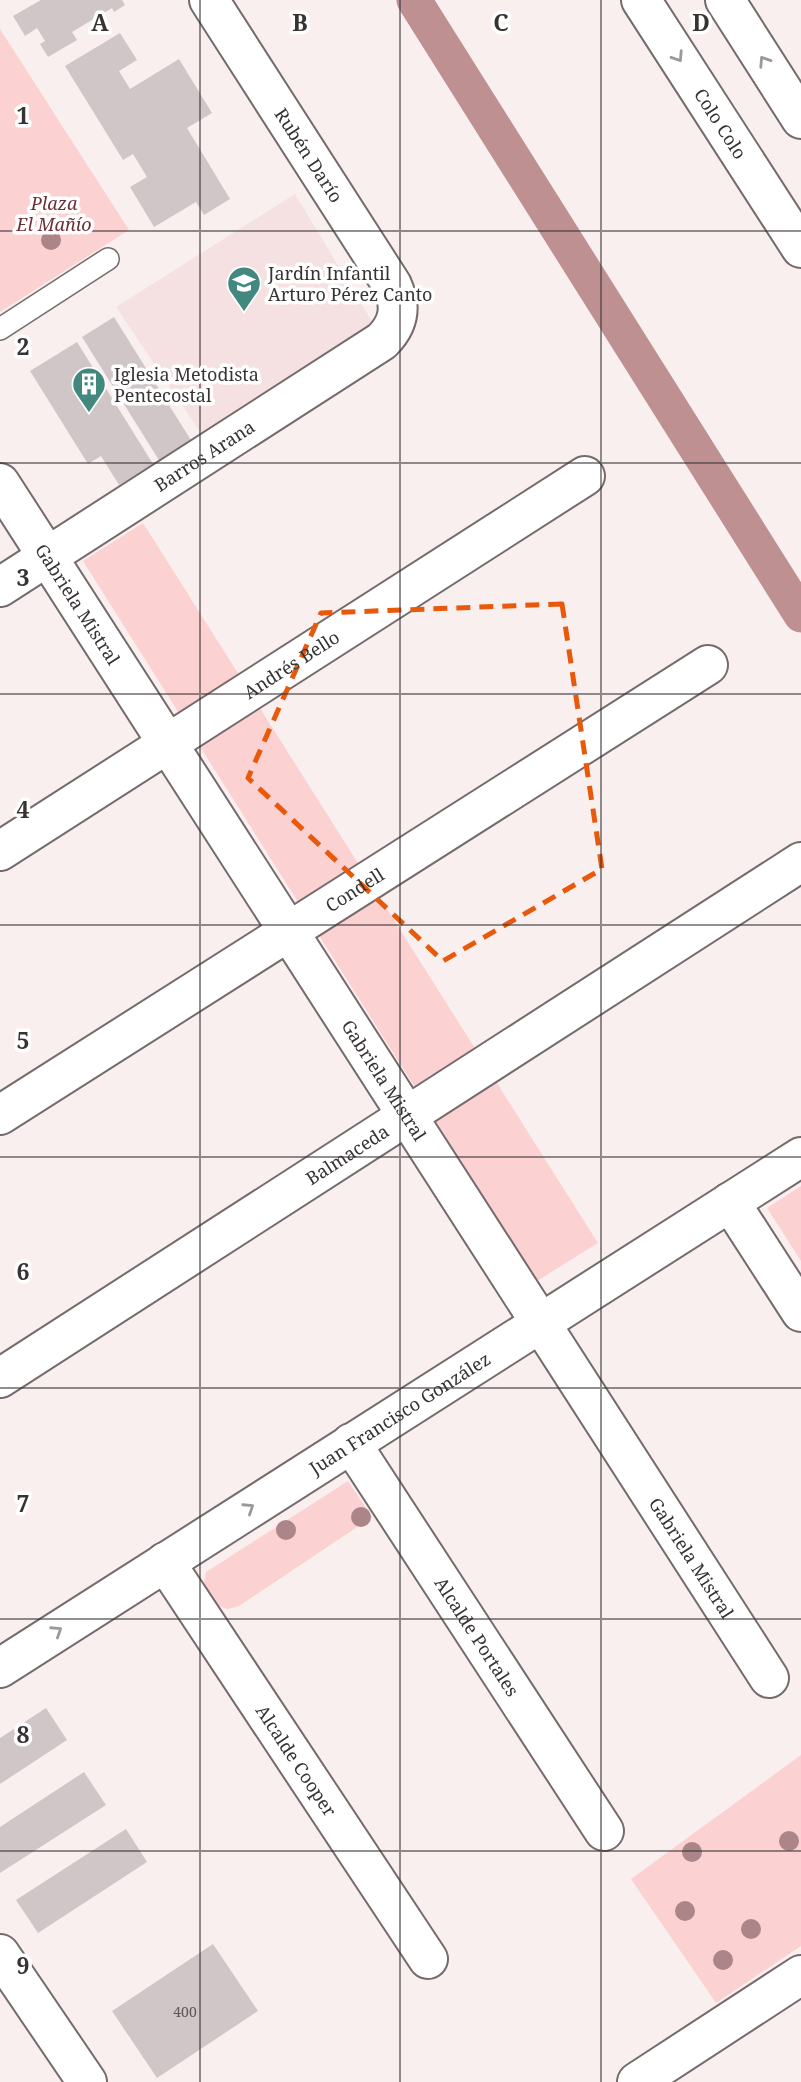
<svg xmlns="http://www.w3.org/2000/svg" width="801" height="2082" font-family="'Noto Serif',serif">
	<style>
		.built { fill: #f5e1e1 }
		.green { fill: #fcd1d2 }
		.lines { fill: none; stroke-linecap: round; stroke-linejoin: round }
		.canal { stroke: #be9092; stroke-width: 35 }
		.building { fill: #d1c6c7 }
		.lane-casing { stroke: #756b6c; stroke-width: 24 }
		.street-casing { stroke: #756b6c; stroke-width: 42 }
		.lane { stroke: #fff; stroke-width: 21 }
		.street { stroke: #fff; stroke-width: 38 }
		.tree { fill: #ac8589 }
		.oneway { stroke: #9b9999 }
		.marked { fill: none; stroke: #e8590c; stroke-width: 5; stroke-dasharray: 14 9; stroke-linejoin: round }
		.grid { fill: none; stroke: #373333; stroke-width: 2; stroke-opacity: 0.55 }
		.labels { text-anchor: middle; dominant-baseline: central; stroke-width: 7; stroke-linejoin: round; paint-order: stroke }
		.number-label { font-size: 14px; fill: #5e5858 }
		.street-label { font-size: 18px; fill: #373333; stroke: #fff }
		.park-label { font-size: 18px; font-style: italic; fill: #6c2f35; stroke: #fff }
		.poi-label { font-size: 18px; fill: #373333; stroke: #fff; text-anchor: start }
		.grid-label { font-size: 23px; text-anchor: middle; font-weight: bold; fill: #373333; stroke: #fff; stroke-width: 7; stroke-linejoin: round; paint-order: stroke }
	</style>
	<rect width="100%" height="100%" fill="#faefef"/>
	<path class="built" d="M295,194L371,320L370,337L209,445L116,307Z"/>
	<path class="green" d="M0,29L129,230L0,312Z
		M143,523L598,1243L537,1281L83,561Z
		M801,1186V1261L767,1208Z
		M348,1481L372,1517L239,1606L228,1609L214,1605L203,1587L206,1572Z
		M801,1755V1946L716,2003L631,1879Z"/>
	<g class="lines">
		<path class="canal" d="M414,0L801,615"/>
	</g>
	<path class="building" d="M41,0H122L125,5L114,12L112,8L72,32L77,40L48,57L40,44L45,41L37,28L25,36L13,16Z
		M120,33L137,60L119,71L130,89L179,59L212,113L187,128L230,199L204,215L196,202L154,227L130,187L147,177L133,154L123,160L65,66Z
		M114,317L194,445L162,465L82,337Z
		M77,342L153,464L119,485L101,456L88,464L30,371Z
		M46,1708L67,1740L0,1784V1738Z
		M84,1772L106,1805L0,1873V1827Z
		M126,1829L147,1862L38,1933L16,1900Z
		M213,1944L258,2011L157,2078L112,2011Z"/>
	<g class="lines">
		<g class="lane-casing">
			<path id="lane" d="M0,329L108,259"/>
		</g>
		<g class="street-casing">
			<g id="street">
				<path id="s1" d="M641,0L801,248"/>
				<path d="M725,0L801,119"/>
				<path id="s2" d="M0,483L769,1678"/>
				<path id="s3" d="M0,587L382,341C399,324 402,307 392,285L209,0"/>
				<path id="s4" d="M0,851L585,476"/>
				<path id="s5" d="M0,1115L708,665"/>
				<path d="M730,1202L801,1312"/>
				<path id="s6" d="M0,1378L801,862"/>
				<path id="s7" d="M351,1443L604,1831"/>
				<path id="s8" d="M165,1562L428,1959"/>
				<path id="s9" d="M0,1668L801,1157"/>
				<path d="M0,1954L87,2082"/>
				<path d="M637,2082L801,1975"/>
			</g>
		</g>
		<use href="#lane" class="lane"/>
		<use href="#street" class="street"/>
	</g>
	<g class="tree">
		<circle cx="51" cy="240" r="10"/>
		<circle cx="361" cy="1517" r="10"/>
		<circle cx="286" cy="1530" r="10"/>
		<circle cx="789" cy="1841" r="10"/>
		<circle cx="692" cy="1852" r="10"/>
		<circle cx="685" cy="1911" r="10"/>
		<circle cx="751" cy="1929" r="10"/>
		<circle cx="723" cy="1960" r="10"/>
	</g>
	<defs><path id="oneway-chevron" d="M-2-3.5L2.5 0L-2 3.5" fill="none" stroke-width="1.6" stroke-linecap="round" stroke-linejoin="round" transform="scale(1.75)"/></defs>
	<g class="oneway">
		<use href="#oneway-chevron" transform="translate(678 57) rotate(57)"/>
		<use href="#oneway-chevron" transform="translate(764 61) rotate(-123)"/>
		<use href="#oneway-chevron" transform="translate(249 1508) rotate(-33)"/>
		<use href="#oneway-chevron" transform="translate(57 1631) rotate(-33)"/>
	</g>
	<path class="marked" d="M562,604L602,869L443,961L248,778L321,613Z"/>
	<path class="grid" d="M200,0V2082M400,0V2082M601,0V2082M0,231H801M0,463H801M0,694H801M0,925H801M0,1157H801M0,1388H801M0,1619H801M0,1851H801"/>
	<defs>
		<g id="school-pin" transform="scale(1.75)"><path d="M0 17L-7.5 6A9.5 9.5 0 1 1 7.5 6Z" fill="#43887e" stroke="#fff"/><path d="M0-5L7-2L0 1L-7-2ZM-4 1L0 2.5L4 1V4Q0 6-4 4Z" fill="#fff"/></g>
		<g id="building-pin" transform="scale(1.75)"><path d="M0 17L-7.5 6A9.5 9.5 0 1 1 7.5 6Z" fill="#43887e" stroke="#fff"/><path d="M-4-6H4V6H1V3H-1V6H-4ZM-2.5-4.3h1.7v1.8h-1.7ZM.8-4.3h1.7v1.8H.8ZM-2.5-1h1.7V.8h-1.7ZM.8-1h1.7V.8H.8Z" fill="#fff"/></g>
	</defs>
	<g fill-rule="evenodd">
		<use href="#school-pin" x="244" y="283"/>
		<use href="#building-pin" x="89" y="384"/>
	</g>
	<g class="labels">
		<g class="number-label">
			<text x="185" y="2011">400</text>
		</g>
		<g class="street-label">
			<text stroke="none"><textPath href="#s1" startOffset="147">Colo Colo</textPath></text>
			<text transform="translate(309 155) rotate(57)">Rubén Darío</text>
			<text stroke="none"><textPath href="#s3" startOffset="243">Barros Arana</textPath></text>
			<text stroke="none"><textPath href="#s2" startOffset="144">Gabriela Mistral</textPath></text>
			<text stroke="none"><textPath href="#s4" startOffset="346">Andrés Bello</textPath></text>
			<text stroke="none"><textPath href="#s5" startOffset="420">Condell</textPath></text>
			<text stroke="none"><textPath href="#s2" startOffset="710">Gabriela Mistral</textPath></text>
			<text stroke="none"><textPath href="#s6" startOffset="413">Balmaceda</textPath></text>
			<text stroke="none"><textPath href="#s9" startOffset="474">Juan Francisco González</textPath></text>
			<text stroke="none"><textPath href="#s2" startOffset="1278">Gabriela Mistral</textPath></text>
			<text stroke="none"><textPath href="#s7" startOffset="231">Alcalde Portales</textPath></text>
			<text stroke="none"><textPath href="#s8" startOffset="238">Alcalde Cooper</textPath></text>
		</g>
		<g class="park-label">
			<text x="54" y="203">Plaza<tspan x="54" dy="21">El Mañío</tspan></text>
		</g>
		<g class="poi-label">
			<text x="268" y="273">Jardín Infantil<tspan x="268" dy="21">Arturo Pérez Canto</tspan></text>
			<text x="114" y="374">Iglesia Metodista<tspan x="114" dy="21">Pentecostal</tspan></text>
		</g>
	</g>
	<g class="grid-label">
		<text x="100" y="31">A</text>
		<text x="300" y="31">B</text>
		<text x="501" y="31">C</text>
		<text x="701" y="31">D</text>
		<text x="23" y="124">1</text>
		<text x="23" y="355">2</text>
		<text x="23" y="586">3</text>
		<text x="23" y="818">4</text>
		<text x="23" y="1049">5</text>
		<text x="23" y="1280">6</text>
		<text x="23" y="1512">7</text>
		<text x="23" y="1743">8</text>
		<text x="23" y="1974">9</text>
	</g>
</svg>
